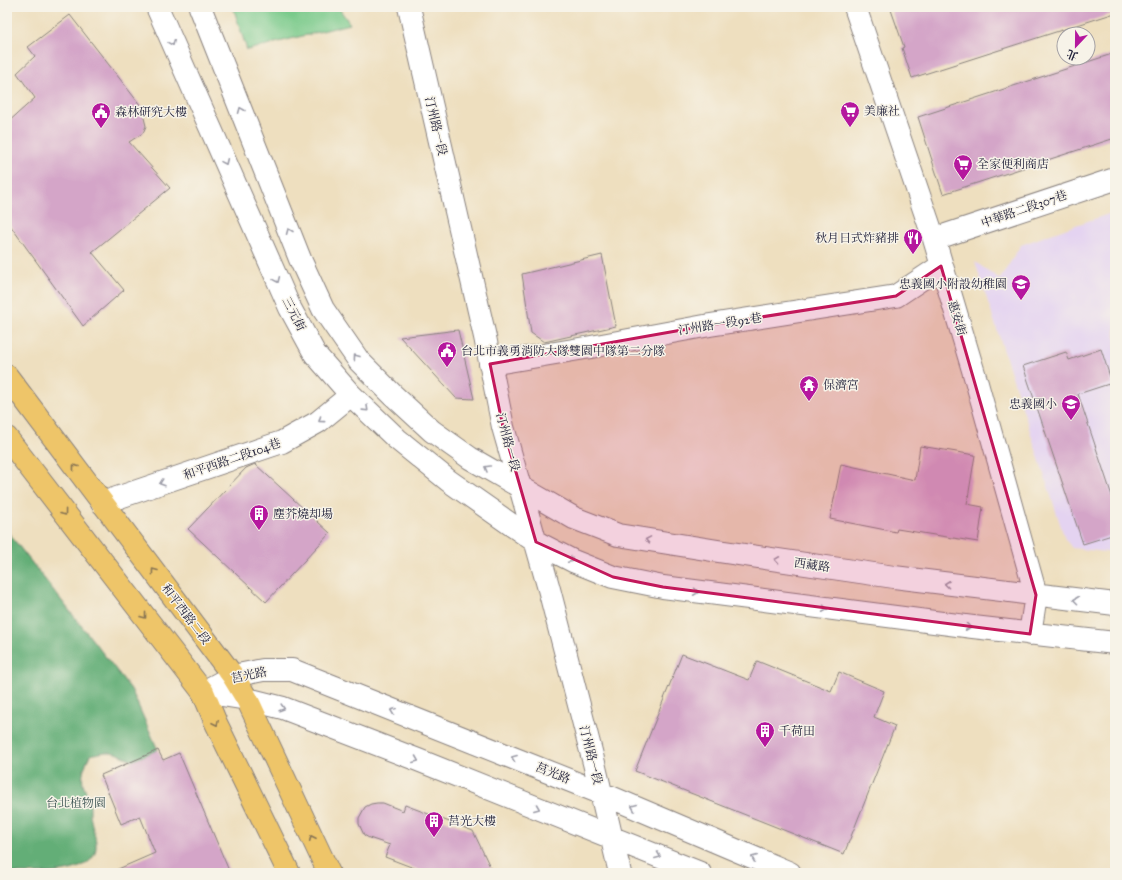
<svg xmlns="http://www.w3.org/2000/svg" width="1122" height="880" font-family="'IM FELL Great Primer','Noto Serif TC',serif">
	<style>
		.built { fill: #e4d3f1 }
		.green { fill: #7aca8b; stroke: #4e7663 }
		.forest { fill: #63ae77; stroke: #426859 }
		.building { fill: #d4a5c8 }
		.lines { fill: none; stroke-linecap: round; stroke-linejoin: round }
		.minor-casing { stroke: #88807d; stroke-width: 24 }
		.major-casing { stroke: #88807d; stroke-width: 24 }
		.minor { stroke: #fff; stroke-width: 22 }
		.major { stroke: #eec569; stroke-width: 22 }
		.oneway { stroke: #9c9ca7 }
		.oneway2 { stroke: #887452 }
		.marked { fill: #c2185b; fill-opacity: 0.2; stroke: #c2185b; stroke-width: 3; stroke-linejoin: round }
		.labels { text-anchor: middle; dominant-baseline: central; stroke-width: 3; stroke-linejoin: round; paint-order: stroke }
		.poi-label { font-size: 12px; fill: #22223b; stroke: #f7f3e8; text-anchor: start }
		.street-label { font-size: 12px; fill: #22223b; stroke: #f7f3e8 }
		.park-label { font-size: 12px; fill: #3c5453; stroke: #f7f3e8 }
	</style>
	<rect width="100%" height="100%" fill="#f7f3e8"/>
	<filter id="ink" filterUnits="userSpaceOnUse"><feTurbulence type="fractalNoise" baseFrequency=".025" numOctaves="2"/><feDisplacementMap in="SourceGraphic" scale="8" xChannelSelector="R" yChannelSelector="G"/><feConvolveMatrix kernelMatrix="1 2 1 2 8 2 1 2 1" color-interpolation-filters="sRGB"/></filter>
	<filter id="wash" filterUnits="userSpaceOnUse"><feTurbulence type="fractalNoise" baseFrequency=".012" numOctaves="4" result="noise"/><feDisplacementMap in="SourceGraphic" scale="16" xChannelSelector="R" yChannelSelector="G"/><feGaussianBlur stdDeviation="0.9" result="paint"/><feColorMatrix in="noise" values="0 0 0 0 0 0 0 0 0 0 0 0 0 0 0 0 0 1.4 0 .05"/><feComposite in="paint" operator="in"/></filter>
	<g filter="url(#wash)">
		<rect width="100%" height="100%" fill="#eedfbf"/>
		<path class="built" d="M1115,212V553L1072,548L1065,539L975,262L1000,279L1021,245L1073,226Z"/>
		<path class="green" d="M233,7H338L350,24L247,50Z"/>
		<path class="forest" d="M7,531L131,689L158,750L133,761C113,751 112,750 90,755C85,765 80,776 84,787C86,792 89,797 90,801C90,805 90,810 90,814C91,826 99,841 95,853C86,878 28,873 7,873Z"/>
		<g id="blocks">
			<path class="building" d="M890,7H1115V13L912,78L902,48L904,47Z
				M70,15L141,106L146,126L143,133L129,142L170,188L92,252L124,290L83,326L7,221V123L35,98L17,73L35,56L28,47Z
				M1115,53V138L943,194L918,117Z
				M602,255L616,326L544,342L531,333L522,274Z
				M458,330L474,399L456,398L400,337Z
				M1101,349L1112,383L1078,394L1115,505V534L1083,544L1023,366L1066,352L1069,360Z
				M920,446L975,455L967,504L983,507L978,542L897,529L896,532L830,519L841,464L915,480Z
				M255,464L330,533L266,602L188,529L246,468Z
				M682,654L749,680L757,661L831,691L839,672L884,691L874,717L895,726L844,854L635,771Z
				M158,750L163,760L179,753L230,873H109L155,853L140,816L121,824L101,775Z
				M377,803H383L403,811L405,805L473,831L493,873H427L385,857L390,845L369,838L364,835L359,824V818L365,807L371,804Z"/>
		</g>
	</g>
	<g filter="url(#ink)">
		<use href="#blocks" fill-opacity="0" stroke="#88807d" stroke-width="1"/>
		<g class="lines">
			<g class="minor-casing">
				<path id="minor" d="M157,7L290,308L315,354L351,395L397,439L449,481L536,542L573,561L613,577L663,587L973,627L1115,643
					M200,7L300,259L323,309L359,361L393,395L432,431L470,458L574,518L618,535L718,551L894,577L1115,604
					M409,7L485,337L503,427L549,589L594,763L620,873
					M855,7L934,239L976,380L1036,595L1030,634
					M934,239L1115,179
					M490,364L591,347L710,325L896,296L941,266
					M102,503L282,442L318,422L351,395
					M203,692L233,676L263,670H292L601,793L790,873
					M203,692L247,699L283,708L418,760L700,873"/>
			</g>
			<g class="major-casing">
				<path id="major" d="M7,376L233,676L247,699L329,873
					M7,438L203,692L216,723L289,873"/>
			</g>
			<use href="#minor" class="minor"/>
			<use href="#major" class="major"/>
		</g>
		<defs><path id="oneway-chevron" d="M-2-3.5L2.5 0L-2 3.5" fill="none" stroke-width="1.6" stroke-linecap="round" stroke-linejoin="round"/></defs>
		<g class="oneway">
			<use href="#oneway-chevron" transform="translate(172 43) rotate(66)"/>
			<use href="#oneway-chevron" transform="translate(241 110) rotate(-112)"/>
			<use href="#oneway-chevron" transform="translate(225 162) rotate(66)"/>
			<use href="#oneway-chevron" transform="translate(289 231) rotate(-112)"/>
			<use href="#oneway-chevron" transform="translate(277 280) rotate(66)"/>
			<use href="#oneway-chevron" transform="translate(356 357) rotate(-126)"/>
			<use href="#oneway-chevron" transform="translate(366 409) rotate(44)"/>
			<use href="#oneway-chevron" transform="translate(321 420) rotate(144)"/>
			<use href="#oneway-chevron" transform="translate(487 468) rotate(-150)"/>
			<use href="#oneway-chevron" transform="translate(162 483) rotate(161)"/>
			<use href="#oneway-chevron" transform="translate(648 540) rotate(-170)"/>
			<use href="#oneway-chevron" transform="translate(571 560) rotate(26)"/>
			<use href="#oneway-chevron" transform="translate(777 560) rotate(-172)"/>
			<use href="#oneway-chevron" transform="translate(947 584) rotate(-173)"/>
			<use href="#oneway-chevron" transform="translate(696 592) rotate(8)"/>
			<use href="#oneway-chevron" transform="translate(1076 600) rotate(-173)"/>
			<use href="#oneway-chevron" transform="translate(825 609) rotate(7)"/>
			<use href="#oneway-chevron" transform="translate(968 627) rotate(7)"/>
			<use href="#oneway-chevron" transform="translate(282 708) rotate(17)"/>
			<use href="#oneway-chevron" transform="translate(393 711) rotate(-159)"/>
			<use href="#oneway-chevron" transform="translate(514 758) rotate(-159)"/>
			<use href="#oneway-chevron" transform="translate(416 760) rotate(22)"/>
			<use href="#oneway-chevron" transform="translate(634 807) rotate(-157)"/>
			<use href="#oneway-chevron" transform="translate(537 808) rotate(22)"/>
			<use href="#oneway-chevron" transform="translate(658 856) rotate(22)"/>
			<use href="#oneway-chevron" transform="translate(754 858) rotate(-157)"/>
		</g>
		<g class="oneway2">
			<use href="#oneway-chevron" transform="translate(75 467) rotate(-127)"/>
			<use href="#oneway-chevron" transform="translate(64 513) rotate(53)"/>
			<use href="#oneway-chevron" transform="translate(154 571) rotate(-127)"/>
			<use href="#oneway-chevron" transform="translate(144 616) rotate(52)"/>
			<use href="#oneway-chevron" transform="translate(216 723) rotate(65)"/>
			<use href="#oneway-chevron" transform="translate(312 838) rotate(-115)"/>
		</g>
	</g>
	<path class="marked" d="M941,266L1036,595L1030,634L663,587L613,577L536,542L503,427L490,364L710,325L896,296Z"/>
	<defs>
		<g id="supermarket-pin" transform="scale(1)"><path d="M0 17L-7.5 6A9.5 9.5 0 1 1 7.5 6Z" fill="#b5179e" stroke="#f7f3e8"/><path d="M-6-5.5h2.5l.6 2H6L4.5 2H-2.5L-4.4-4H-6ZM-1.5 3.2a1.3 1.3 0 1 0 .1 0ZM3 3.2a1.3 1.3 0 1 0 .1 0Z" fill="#fff"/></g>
		<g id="civic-pin" transform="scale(1)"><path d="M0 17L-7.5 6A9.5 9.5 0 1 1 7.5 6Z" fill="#b5179e" stroke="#f7f3e8"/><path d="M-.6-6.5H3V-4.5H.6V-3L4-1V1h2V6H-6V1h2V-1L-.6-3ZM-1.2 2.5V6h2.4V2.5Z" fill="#fff"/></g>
		<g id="restaurant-pin" transform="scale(1)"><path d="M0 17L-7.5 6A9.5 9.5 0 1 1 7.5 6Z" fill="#b5179e" stroke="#f7f3e8"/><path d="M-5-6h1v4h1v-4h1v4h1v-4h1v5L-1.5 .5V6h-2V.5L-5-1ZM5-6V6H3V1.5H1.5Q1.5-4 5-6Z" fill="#fff"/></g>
		<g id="school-pin" transform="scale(1)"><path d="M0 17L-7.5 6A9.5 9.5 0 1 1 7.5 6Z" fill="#b5179e" stroke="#f7f3e8"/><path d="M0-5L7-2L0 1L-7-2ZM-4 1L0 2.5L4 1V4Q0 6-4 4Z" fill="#fff"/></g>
		<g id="temple-pin" transform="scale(1)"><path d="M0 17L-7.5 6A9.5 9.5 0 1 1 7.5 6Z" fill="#b5179e" stroke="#f7f3e8"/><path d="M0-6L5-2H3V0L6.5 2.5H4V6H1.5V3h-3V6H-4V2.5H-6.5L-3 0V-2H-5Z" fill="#fff"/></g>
		<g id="building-pin" transform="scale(1)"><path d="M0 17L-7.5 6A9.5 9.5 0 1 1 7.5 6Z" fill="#b5179e" stroke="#f7f3e8"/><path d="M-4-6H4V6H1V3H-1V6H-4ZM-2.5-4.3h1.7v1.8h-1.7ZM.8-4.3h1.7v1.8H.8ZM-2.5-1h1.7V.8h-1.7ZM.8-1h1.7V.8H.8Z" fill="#fff"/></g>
	</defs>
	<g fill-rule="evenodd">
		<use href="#supermarket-pin" x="850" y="111"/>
		<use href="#civic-pin" x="101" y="112"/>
		<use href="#supermarket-pin" x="963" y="164"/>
		<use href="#restaurant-pin" x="913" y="238"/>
		<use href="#school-pin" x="1021" y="284"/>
		<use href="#civic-pin" x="447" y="351"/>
		<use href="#temple-pin" x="809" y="385"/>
		<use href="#school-pin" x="1071" y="404"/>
		<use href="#building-pin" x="259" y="514"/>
		<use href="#building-pin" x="765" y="731"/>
		<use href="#building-pin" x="434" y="821"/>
	</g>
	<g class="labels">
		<g class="poi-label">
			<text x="864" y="111">美廉社</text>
			<text x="115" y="112">森林研究大樓</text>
			<text x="977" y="164">全家便利商店</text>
			<text x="899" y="238" text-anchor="end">秋月日式炸豬排</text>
			<text x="1007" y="284" text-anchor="end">忠義國小附設幼稚園</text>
			<text x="461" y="351">台北市義勇消防大隊雙園中隊第二分隊</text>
			<text x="823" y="385">保濟宮</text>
			<text x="1057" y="404" text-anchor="end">忠義國小</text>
			<text x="273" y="514">塵芥燒却場</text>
			<text x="779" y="731">千荷田</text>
			<text x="448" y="821">莒光大樓</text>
		</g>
		<g class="street-label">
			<text transform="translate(436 126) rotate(77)">汀州路一段</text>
			<text transform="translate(1024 209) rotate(-19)">中華路二段307巷</text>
			<text transform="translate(294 314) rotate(63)">三元街</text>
			<text transform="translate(957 318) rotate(73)">惠安街</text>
			<text transform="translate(720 324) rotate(-9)">汀州路一段92巷</text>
			<text transform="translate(508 442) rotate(75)">汀州路一段</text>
			<text transform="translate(232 459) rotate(-19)">和平西路二段104巷</text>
			<text transform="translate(812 565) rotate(8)">西藏路</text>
			<text transform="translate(186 614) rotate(53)">和平西路二段</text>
			<text transform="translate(249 675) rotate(-12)">莒光路</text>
			<text transform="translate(591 755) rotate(76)">汀州路一段</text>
			<text transform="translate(553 773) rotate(22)">莒光路</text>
		</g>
		<g class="park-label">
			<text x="76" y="803">台北植物園</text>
		</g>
	</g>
	<rect width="1122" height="880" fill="none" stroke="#f7f3e8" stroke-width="24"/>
	<g transform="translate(1076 46) rotate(202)"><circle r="19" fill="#f7f3e8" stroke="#a29fa3"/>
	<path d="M0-3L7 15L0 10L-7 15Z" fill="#b5179e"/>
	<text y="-6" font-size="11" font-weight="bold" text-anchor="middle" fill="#22223b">北</text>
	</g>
</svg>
